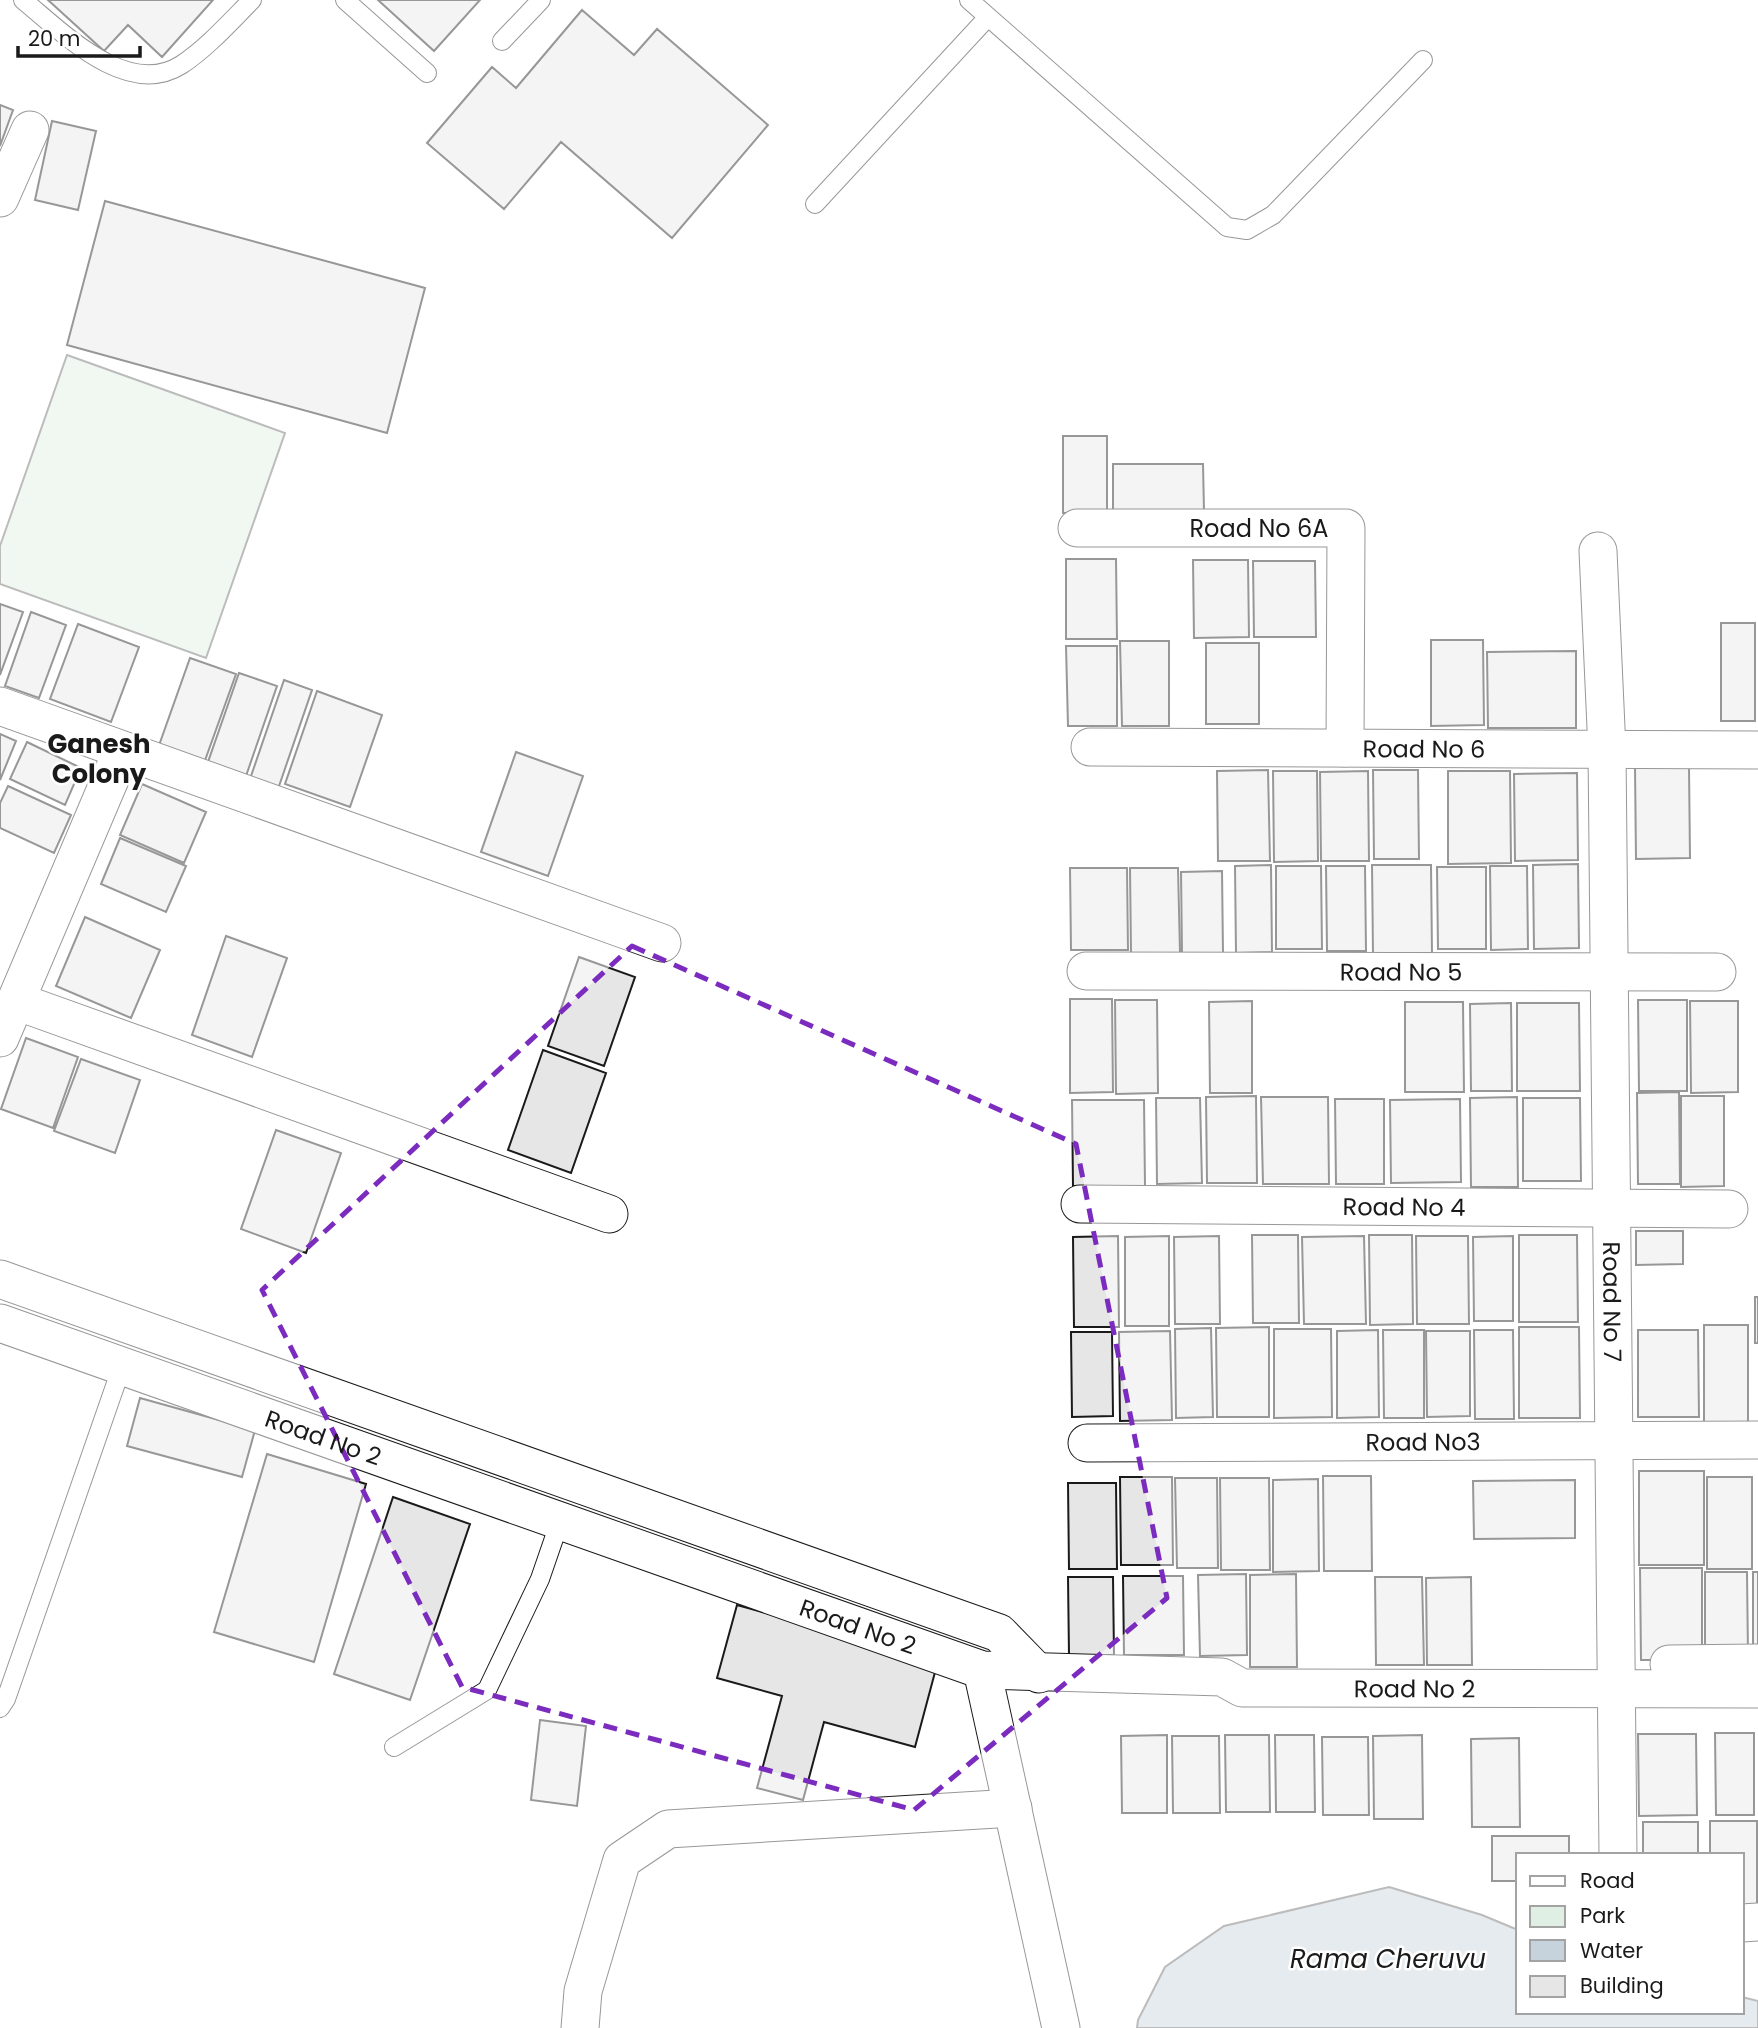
<svg xmlns="http://www.w3.org/2000/svg" width="1758" height="2028" font-family="Poppins,sans-serif">
	<style>
		.green { fill: #e0efe3; stroke: #6a6a6a; stroke-width: 2 }
		.water { fill: #c6d2dc; stroke: #6a6a6a; stroke-width: 2 }
		.building { fill: #e6e6e6; stroke: #1a1a1a; stroke-width: 2 }
		.lines { fill: none; stroke-linecap: round; stroke-linejoin: round }
		.lane-casing { stroke: #1a1a1a; stroke-width: 20 }
		.street-casing { stroke: #1a1a1a; stroke-width: 39 }
		.lane { stroke: #fff; stroke-width: 18 }
		.street { stroke: #fff; stroke-width: 37 }
		.marked { fill: none; stroke: #7b2cbf; stroke-width: 5; stroke-dasharray: 14 9; stroke-linejoin: round }
		.labels { text-anchor: middle; dominant-baseline: central; stroke-width: 5; stroke-linejoin: round; paint-order: stroke }
		.street-label { font-size: 24px; fill: #1a1a1a; stroke: #fff }
		.neighbourhood-label { font-size: 26px; font-weight: bold; fill: #1a1a1a; stroke: #fff }
		.water-label { font-size: 26px; font-style: italic; fill: #1a1a1a; stroke: #fff }
	</style>
	<rect width="100%" height="100%" fill="#fff"/>
	<path class="green" d="M67,355L285,433L206,658L0,584V546Z"/>
	<path class="water" d="M1389,1887L1482,1915L1518,1930V2012H1742V1997L1758,2001V2028H1137L1138,2020L1165,1967L1224,1926Z"/>
	<path class="building" d="M48,0H213L162,57L128,25L104,51Z
		M378,0H480L434,51Z
		M582,10L634,55L657,29L768,125L672,238L561,142L504,209L427,143L492,67L516,88Z
		M0,105L13,110L0,146Z
		M52,121L96,131L78,210L35,200Z
		M105,201L425,288L387,433L67,345Z
		M1063,436H1107V513H1063Z
		M1113,464H1203L1204,511H1113Z
		M1066,559H1116L1117,639H1066Z
		M1193,560H1248L1249,637L1194,638Z
		M1253,561H1315L1316,637H1254Z
		M0,604L23,612L0,675Z
		M31,612L66,625L39,698L5,686Z
		M1721,623H1755V721H1721Z
		M78,624L139,647L111,722L50,699Z
		M1431,640H1483L1484,725L1431,726Z
		M1120,641H1169V726H1122Z
		M1206,643H1259V724H1206Z
		M1066,646H1117V726H1068Z
		M1576,651V728H1488L1487,652Z
		M190,658L236,674L203,766L157,751Z
		M239,673L277,686L246,776L208,762Z
		M284,680L312,690L278,789L250,779Z
		M317,691L382,715L350,807L285,784Z
		M0,734L16,741L0,780Z
		M27,742L81,768L65,805L10,779Z
		M516,752L583,776L548,876L481,852Z
		M1689,767L1690,858L1636,859L1635,768Z
		M1268,770L1270,861H1218L1217,771Z
		M1373,770H1418L1419,859H1374Z
		M1273,771H1317L1318,861L1274,862Z
		M1368,771L1369,861H1321L1320,772Z
		M1448,771H1510L1511,863L1448,864Z
		M1577,773L1578,860L1515,861L1514,774Z
		M142,784L206,812L184,863L120,835Z
		M8,786L71,815L54,853L0,828V803Z
		M120,838L186,866L166,912L101,884Z
		M1578,864L1579,948L1534,949L1533,865Z
		M1271,865L1272,952L1236,953L1235,866Z
		M1372,865H1431L1432,953L1373,954Z
		M1276,866H1321L1322,949H1276Z
		M1326,866H1365L1366,951H1327Z
		M1490,866H1527L1528,949L1491,950Z
		M1437,867H1486V949H1438Z
		M1070,868H1127L1128,950H1071Z
		M1130,868H1178L1180,953H1131Z
		M1222,871L1223,953H1182L1181,872Z
		M85,917L160,950L131,1018L56,986Z
		M226,936L287,958L252,1057L192,1035Z
		M579,957L635,977L604,1066L548,1046Z
		M1070,999H1112L1113,1092L1070,1093Z
		M1115,1000H1157L1158,1093L1116,1094Z
		M1638,1000H1687V1091H1639Z
		M1252,1001V1093H1210L1209,1002Z
		M1690,1001H1738V1092L1691,1093Z
		M1405,1002H1463L1464,1092H1405Z
		M1511,1003L1512,1091H1471L1470,1004Z
		M1517,1003H1579L1580,1091H1517Z
		M26,1038L78,1057L53,1128L1,1109Z
		M543,1050L606,1073L571,1173L508,1150Z
		M81,1059L140,1080L115,1153L54,1131Z
		M1679,1092L1680,1184H1638L1637,1093Z
		M1256,1096L1257,1183H1207L1206,1097Z
		M1681,1096H1724V1186L1681,1187Z
		M1261,1097H1328L1329,1184H1263Z
		M1517,1097L1518,1187H1471L1470,1098Z
		M1156,1098H1200L1202,1183L1157,1184Z
		M1523,1098H1580L1581,1181H1523Z
		M1335,1099H1384V1184H1336Z
		M1460,1099L1461,1182L1391,1183L1390,1100Z
		M1072,1100H1144L1145,1186H1073Z
		M276,1130L341,1153L306,1253L241,1229Z
		M1636,1231H1683V1264L1636,1265Z
		M1252,1235H1298L1299,1323H1253Z
		M1369,1235H1412L1413,1324L1370,1325Z
		M1519,1235H1577L1578,1322H1519Z
		M1118,1236L1119,1327H1074L1073,1237Z
		M1169,1236V1326H1125V1237Z
		M1219,1236L1220,1324H1175L1174,1237Z
		M1364,1236L1366,1324H1304L1302,1237Z
		M1416,1236H1468L1469,1324H1417Z
		M1513,1236V1321H1474L1473,1237Z
		M1755,1297H1758V1343H1755Z
		M1704,1325H1748V1422H1704Z
		M1269,1327V1417H1217L1216,1328Z
		M1519,1327H1579L1580,1418H1519Z
		M1211,1328L1213,1417L1176,1418L1175,1329Z
		M1274,1329H1331L1332,1417L1274,1418Z
		M1378,1330L1379,1417L1337,1418V1331Z
		M1383,1330H1424V1418H1384Z
		M1474,1330H1513L1514,1419H1475Z
		M1638,1330H1698L1699,1417H1638Z
		M1170,1331L1172,1420L1120,1421L1119,1332Z
		M1426,1331H1470V1416L1427,1417Z
		M1071,1332H1112L1113,1416L1072,1417Z
		M140,1398L255,1430L242,1477L127,1446Z
		M267,1454L366,1484L314,1662L214,1632Z
		M1639,1471H1704V1565H1639Z
		M1323,1476H1371L1372,1571H1324Z
		M1120,1477H1172L1173,1565H1121Z
		M1707,1477H1752V1569H1707Z
		M1175,1478H1217L1218,1568H1177Z
		M1220,1478H1269L1270,1570H1221Z
		M1318,1479L1319,1571L1273,1572V1480Z
		M1575,1480V1538L1474,1539L1473,1481Z
		M1068,1483H1116L1117,1569H1069Z
		M393,1497L470,1524L410,1700L334,1674Z
		M1640,1568H1702V1660H1641Z
		M1705,1572H1747L1748,1656H1705Z
		M1753,1572H1758V1658H1753Z
		M1246,1574L1247,1655L1200,1656L1198,1575Z
		M1296,1574L1297,1667H1250V1575Z
		M1123,1576H1183L1184,1655H1124Z
		M1068,1577H1113L1114,1655H1069Z
		M1375,1577H1422L1424,1665H1376Z
		M1471,1577L1472,1665H1427L1426,1578Z
		M737,1605L938,1661L915,1747L824,1722L803,1800L757,1788L782,1696L717,1678Z
		M540,1720L586,1726L577,1806L531,1800Z
		M1715,1733H1754V1815H1716Z
		M1638,1734H1696L1697,1815L1639,1816Z
		M1167,1735V1813H1122L1121,1736Z
		M1225,1735H1269L1270,1812H1226Z
		M1275,1735H1314L1315,1812H1276Z
		M1422,1735L1423,1819H1374L1373,1736Z
		M1172,1736H1219L1220,1813H1173Z
		M1322,1737H1368L1369,1815H1323Z
		M1519,1738L1520,1827H1472L1471,1739Z
		M1710,1821H1757V1906H1742V1855H1710Z
		M1643,1822H1698V1855H1643Z
		M1492,1836H1569V1855H1518V1881H1492Z"/>
	<g class="lines">
		<g class="lane-casing">
			<path id="lane" d="M23,0C62,32 127,99 181,65C207,48 230,22 252,0
				M345,0L427,73
				M969,0L1227,227L1247,230L1273,215L1423,60
				M502,41L541,0
				M815,204L988,17
				M0,1708L6,1699L122,1366
				M394,1747L487,1690L540,1579L560,1521"/>
		</g>
		<g class="street-casing">
			<g id="street">
				<path d="M0,198L30,130"/>
				<path id="s1" d="M1077,528H1346L1345,748"/>
				<path id="s2" d="M1598,551L1607,750L1618,1855"/>
				<path d="M0,706L662,943"/>
				<path id="s3" d="M1090,747L1758,750"/>
				<path id="s4" d="M1086,971L1717,972"/>
				<path d="M16,1001L609,1214"/>
				<path d="M0,1038L122,751"/>
				<path id="s5" d="M1080,1204L1729,1209"/>
				<path d="M0,1279L999,1633L1039,1674"/>
				<path id="s6" d="M0,1323L982,1670L1222,1677L1242,1688L1758,1689"/>
				<path id="s7" d="M1087,1443L1758,1440"/>
				<path d="M1669,1664L1758,1663"/>
				<path d="M982,1670L1061,2028"/>
				<path d="M1742,1923L1758,1922"/>
				<path d="M580,2028L583,1991L622,1860L668,1829L1013,1808"/>
			</g>
		</g>
		<use href="#lane" class="lane"/>
		<use href="#street" class="street"/>
	</g>
	<path d="M0 0H1758V2028H0ZM632,946L1076,1144L1167,1598L914,1810L462,1687L262,1290Z" fill="#fff" fill-opacity=".55" fill-rule="evenodd"/>
	<path class="marked" d="M632,946L1076,1144L1167,1598L914,1810L462,1687L262,1290Z"/>
	<g class="labels">
		<g class="street-label">
			<text stroke="none"><textPath href="#s1" startOffset="182">Road No 6A</textPath></text>
			<text stroke="none"><textPath href="#s3" startOffset="334">Road No 6</textPath></text>
			<text stroke="none"><textPath href="#s4" startOffset="315">Road No 5</textPath></text>
			<text stroke="none"><textPath href="#s5" startOffset="324">Road No 4</textPath></text>
			<text stroke="none"><textPath href="#s2" startOffset="751">Road No 7</textPath></text>
			<text stroke="none"><textPath href="#s6" startOffset="343">Road No 2</textPath></text>
			<text stroke="none"><textPath href="#s7" startOffset="336">Road No3</textPath></text>
			<text stroke="none"><textPath href="#s6" startOffset="910">Road No 2</textPath></text>
			<text stroke="none"><textPath href="#s6" startOffset="1477">Road No 2</textPath></text>
		</g>
		<g class="neighbourhood-label">
			<text x="99" y="744">Ganesh<tspan x="99" dy="30">Colony</tspan></text>
		</g>
		<g class="water-label">
			<text x="1388" y="1959">Rama Cheruvu</text>
		</g>
	</g>
	<rect x="1516" y="1853" width="228" height="161" fill="#ffffff" stroke="#a3a3a3" stroke-width="2"/>
	<rect x="1530" y="1876" width="35" height="10" fill="#ffffff" stroke="#a3a3a3" stroke-width="2"/>
	<text x="1580" y="1888" font-size="21" fill="#1a1a1a">Road</text>
	<rect x="1530" y="1906" width="35" height="21" fill="#e0efe3" stroke="#a3a3a3" stroke-width="2"/>
	<text x="1580" y="1923" font-size="21" fill="#1a1a1a">Park</text>
	<rect x="1530" y="1940" width="35" height="21" fill="#c6d2dc" stroke="#a3a3a3" stroke-width="2"/>
	<text x="1580" y="1958" font-size="21" fill="#1a1a1a">Water</text>
	<rect x="1530" y="1976" width="35" height="21" fill="#e6e6e6" stroke="#a3a3a3" stroke-width="2"/>
	<text x="1580" y="1993" font-size="21" fill="#1a1a1a">Building</text>
	<path d="M18 46v10h122v-10" fill="none" stroke="#1a1a1a" stroke-width="3.5"/>
	<text x="28" y="46" font-size="21" fill="#1a1a1a" stroke="#ffffff" stroke-width="5" paint-order="stroke">20 m</text>
</svg>
